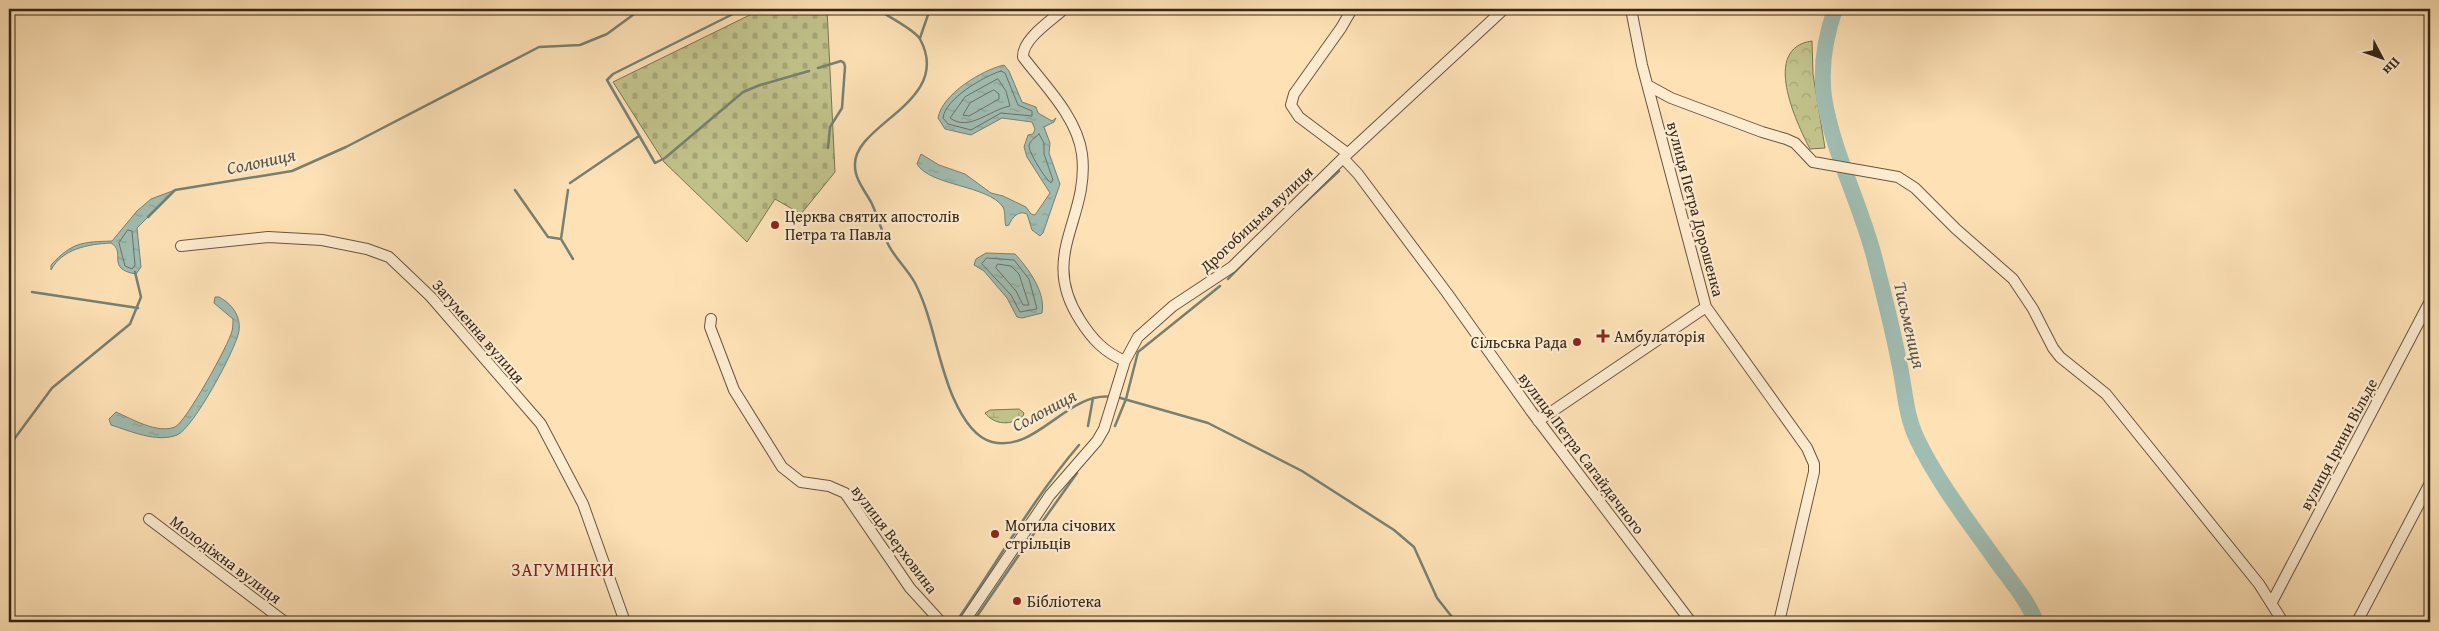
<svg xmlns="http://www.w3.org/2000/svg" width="2439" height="631" font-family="'Gentium Book Plus',serif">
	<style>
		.forest { fill: url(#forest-crowns); stroke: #7c7452 }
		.wetland { fill: url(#wetland-marsh); stroke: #7c7452 }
		.cemetery { fill: url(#cemetery-stones); stroke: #7c7452 }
		.water { fill: url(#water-ripples); stroke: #768174 }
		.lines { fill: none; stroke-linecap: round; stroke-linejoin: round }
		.shore { stroke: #6b7265; stroke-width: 1 }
		.stream { stroke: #768174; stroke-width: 2.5 }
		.river { stroke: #a0bdb2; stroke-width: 16 }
		.minor-casing { stroke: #685540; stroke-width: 12 }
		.minor { stroke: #feecd0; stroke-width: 10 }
		.poi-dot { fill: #8f2418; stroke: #feecd0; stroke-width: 2 }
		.labels { text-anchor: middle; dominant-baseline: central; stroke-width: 4.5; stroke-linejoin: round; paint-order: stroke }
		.street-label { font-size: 16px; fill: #362618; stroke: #feecd0 }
		.poi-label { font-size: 16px; fill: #362618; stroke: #feecd0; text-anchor: start }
		.water-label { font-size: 18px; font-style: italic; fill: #565346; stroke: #feecd0 }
		.neighbourhood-label { font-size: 18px; letter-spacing: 1px; fill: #7a1f14; stroke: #feecd0 }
	</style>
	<defs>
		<pattern id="forest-crowns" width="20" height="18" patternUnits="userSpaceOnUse" patternTransform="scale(1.25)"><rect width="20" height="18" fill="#c2c38c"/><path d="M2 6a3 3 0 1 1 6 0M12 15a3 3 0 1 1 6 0" fill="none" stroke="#a7a778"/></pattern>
		<pattern id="wetland-marsh" width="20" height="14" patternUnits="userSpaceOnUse" patternTransform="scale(1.25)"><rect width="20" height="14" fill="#c2c38c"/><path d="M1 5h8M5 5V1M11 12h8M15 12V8" fill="none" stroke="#a7a778"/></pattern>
		<pattern id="cemetery-stones" width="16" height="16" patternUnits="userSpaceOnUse" patternTransform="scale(1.25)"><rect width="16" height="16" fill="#c2c38c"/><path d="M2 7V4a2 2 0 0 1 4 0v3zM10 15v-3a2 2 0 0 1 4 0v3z" fill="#a7a778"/></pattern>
		<pattern id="water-ripples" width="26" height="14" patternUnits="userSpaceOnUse" patternTransform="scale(1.25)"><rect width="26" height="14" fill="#a0bdb2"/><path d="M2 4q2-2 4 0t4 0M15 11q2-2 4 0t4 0" fill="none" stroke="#8aa298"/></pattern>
	</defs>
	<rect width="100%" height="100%" fill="#fee2b6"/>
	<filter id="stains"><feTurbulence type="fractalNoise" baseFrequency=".004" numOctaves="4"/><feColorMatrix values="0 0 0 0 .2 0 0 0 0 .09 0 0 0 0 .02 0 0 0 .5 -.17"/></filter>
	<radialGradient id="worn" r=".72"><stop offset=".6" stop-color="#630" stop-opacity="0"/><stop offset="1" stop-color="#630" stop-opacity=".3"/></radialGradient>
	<path class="forest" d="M1812,41L1813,74L1825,148L1810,149C1796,122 1761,48 1812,41Z"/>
	<path class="wetland" d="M1019,409L1024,413L1023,416C1012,426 994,425 985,413L990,410Z"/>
	<path class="cemetery" d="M762,9H827L835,172L801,214L775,199L747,242L664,162L613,82Z"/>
	<path class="water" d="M1004,65L1009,71L1022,102L1036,107L1038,113L1052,121L1056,118L1054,122L1044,127L1050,143L1049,153L1060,184L1043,233L1040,236L1032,230L1027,214C1019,210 1012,217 1009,225L1006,226C1004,221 1006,213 1003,207C988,185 930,186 917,164L921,154L939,165L965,174L991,193L1003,196L1026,207L1031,214L1035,215L1050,193L1027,157L1024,147L1028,135L1033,134L1035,129L1032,122L1002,118L971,135L945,129L938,118C942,94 982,70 1004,65Z
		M175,190L137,228L141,267L136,274C105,269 127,252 111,243C88,244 62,249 51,270V265C72,242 83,242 112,241L137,211L151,199Z
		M986,253L1015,254C1028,268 1046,292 1042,313L1022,318L1017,317L1007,298L984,271L974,265L976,259Z
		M215,297H219C232,304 241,316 239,331C236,349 193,429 177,435C157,443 130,431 111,425L109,419L116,412C132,419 157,434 175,427C186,422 229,344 232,331C233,327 233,323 233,319L214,303Z"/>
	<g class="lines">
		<path class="shore" d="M1001,71L1005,73L1018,105L1032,111V116L1001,113L971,130L948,124L943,118C945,99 984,76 1001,71Z
			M998,79L1006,91L1010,106C989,110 969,132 950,118L965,97Z
			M994,90L999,94V99L969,116L963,115L970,103Z
			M1039,134L1044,143V154L1053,180L1051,183C1046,180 1029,153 1029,146C1030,140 1035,138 1039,134Z
			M128,230L132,231L135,265L132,269L125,266L119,243Z
			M987,258L1014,260L1029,279L1037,309L1020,312L1011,295L982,264Z
			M998,264L1011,266L1019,274L1029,305H1023L1016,291L996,268Z"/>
		<path class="stream" d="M743,9L613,74L607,80L655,163L665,158L743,92L760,85L809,71
			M877,9C887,16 914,29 920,39C954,102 852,124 855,166C855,180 866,192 872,204C878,217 882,233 889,246C896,259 908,270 915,283C933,318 937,360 953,397C960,413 973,437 992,442C1037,453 1067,391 1112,397
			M1826,9L1831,21
			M920,38L930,9
			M818,68L841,61L844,63L845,67L842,108L830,127L828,148
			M570,183L639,136
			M515,190L548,237L561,239
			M568,190L561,239L573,259
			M1298,209L1339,171
			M148,217L175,190L292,171L346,147L539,47L580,45L607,34L641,9
			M1228,279L1263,243
			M9,290H14
			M32,292L138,308
			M1117,397L1208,423L1302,471L1394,530L1414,547L1437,598L1456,622
			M1088,426L1093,398
			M1115,426L1126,399L1138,352L1220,286
			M9,446L52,388L130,324L141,297L135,272
			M1028,542L1077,473
			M956,622C997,563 1032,500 1079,445
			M973,622L1023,549"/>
		<path class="river" d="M1835,9C1825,38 1820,66 1824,97C1832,150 1860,203 1874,256C1883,291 1892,326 1899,362C1905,388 1905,414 1917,439C1937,481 1968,521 1995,559C2009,579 2027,599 2036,622"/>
		<g class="minor-casing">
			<path id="minor" d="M1064,9C1052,20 1022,39 1023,57C1045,86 1077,117 1082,154C1090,219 1038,255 1080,320C1092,339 1104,352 1125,361
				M1631,9L1642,65L1706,307L1807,448L1814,464V472L1779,622
				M1649,86L1671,98L1762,132L1786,139L1795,143L1813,162L1898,177L1915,188L1956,229L2013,279L2033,309L2053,348L2060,357L2106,394L2259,584L2283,622
				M1347,153L1299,117L1291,105L1294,94L1341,28L1352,9
				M1343,158L1358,174L1447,293L1531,411L1691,622
				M181,246L268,237L322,240L367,249L389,257L431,297L541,424L583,504L625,622
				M711,319L710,327L734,390L782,467L801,482L829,486L845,493L910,588L941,622
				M1538,421L1706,307
				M149,519L285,622
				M2272,602L2430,301
				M964,622L1050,495L1097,441L1104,429L1125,361L1138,337L1173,306L1232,267L1343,158L1504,9
				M2357,622L2430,483"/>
		</g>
		<use href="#minor" class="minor"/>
	</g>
	<g class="poi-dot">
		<circle cx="775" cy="225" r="5"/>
		<path d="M1600.5 328.5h5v5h5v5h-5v5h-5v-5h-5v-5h5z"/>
		<circle cx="1577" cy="342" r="5"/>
		<circle cx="995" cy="534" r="5"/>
		<circle cx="1017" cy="601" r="5"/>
	</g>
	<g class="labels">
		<g class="street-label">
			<text transform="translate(1696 209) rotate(75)">вулиця Петра Дорошенка</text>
			<text transform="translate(1256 219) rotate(-43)">Дрогобицька вулиця</text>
			<text transform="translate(479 331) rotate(49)">Загуменна вулиця</text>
			<text transform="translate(2338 444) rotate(-62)">вулиця Ірини Вільде</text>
			<text transform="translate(1582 453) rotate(53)">вулиця Петра Сагайдачного</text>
			<text transform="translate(895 539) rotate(53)">вулиця Верховина</text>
			<text transform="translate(226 559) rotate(37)">Молодіжна вулиця</text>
		</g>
		<g class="poi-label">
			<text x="785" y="216">Церква святих апостолів<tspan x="785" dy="18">Петра та Павла</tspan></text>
			<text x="1614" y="336">Амбулаторія</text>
			<text x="1567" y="342" text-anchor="end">Сільська Рада</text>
			<text x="1005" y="525">Могила січових<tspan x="1005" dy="18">стрільців</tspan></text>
			<text x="1027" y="601">Бібліотека</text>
		</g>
		<g class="water-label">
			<text transform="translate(261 161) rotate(-12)">Солониця</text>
			<text transform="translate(1910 325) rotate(77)">Тисьмениця</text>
			<text transform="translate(1044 410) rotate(-28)">Солониця</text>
		</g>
		<g class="neighbourhood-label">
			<text x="563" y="569">ЗАГУМІНКИ</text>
		</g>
	</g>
	<rect width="2439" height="631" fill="none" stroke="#fee2b6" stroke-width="30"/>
	<rect x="10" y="10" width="2419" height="611" fill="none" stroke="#362618" stroke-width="2.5"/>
	<rect x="15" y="15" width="2409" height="601" fill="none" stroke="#362618"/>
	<g transform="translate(2382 58) rotate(131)" stroke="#feecd0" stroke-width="4" paint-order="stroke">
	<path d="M0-4L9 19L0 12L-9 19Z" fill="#362618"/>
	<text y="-8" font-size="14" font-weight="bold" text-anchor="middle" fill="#362618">Пн</text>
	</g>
	<rect width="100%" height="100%" filter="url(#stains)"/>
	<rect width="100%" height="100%" fill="url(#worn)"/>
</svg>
